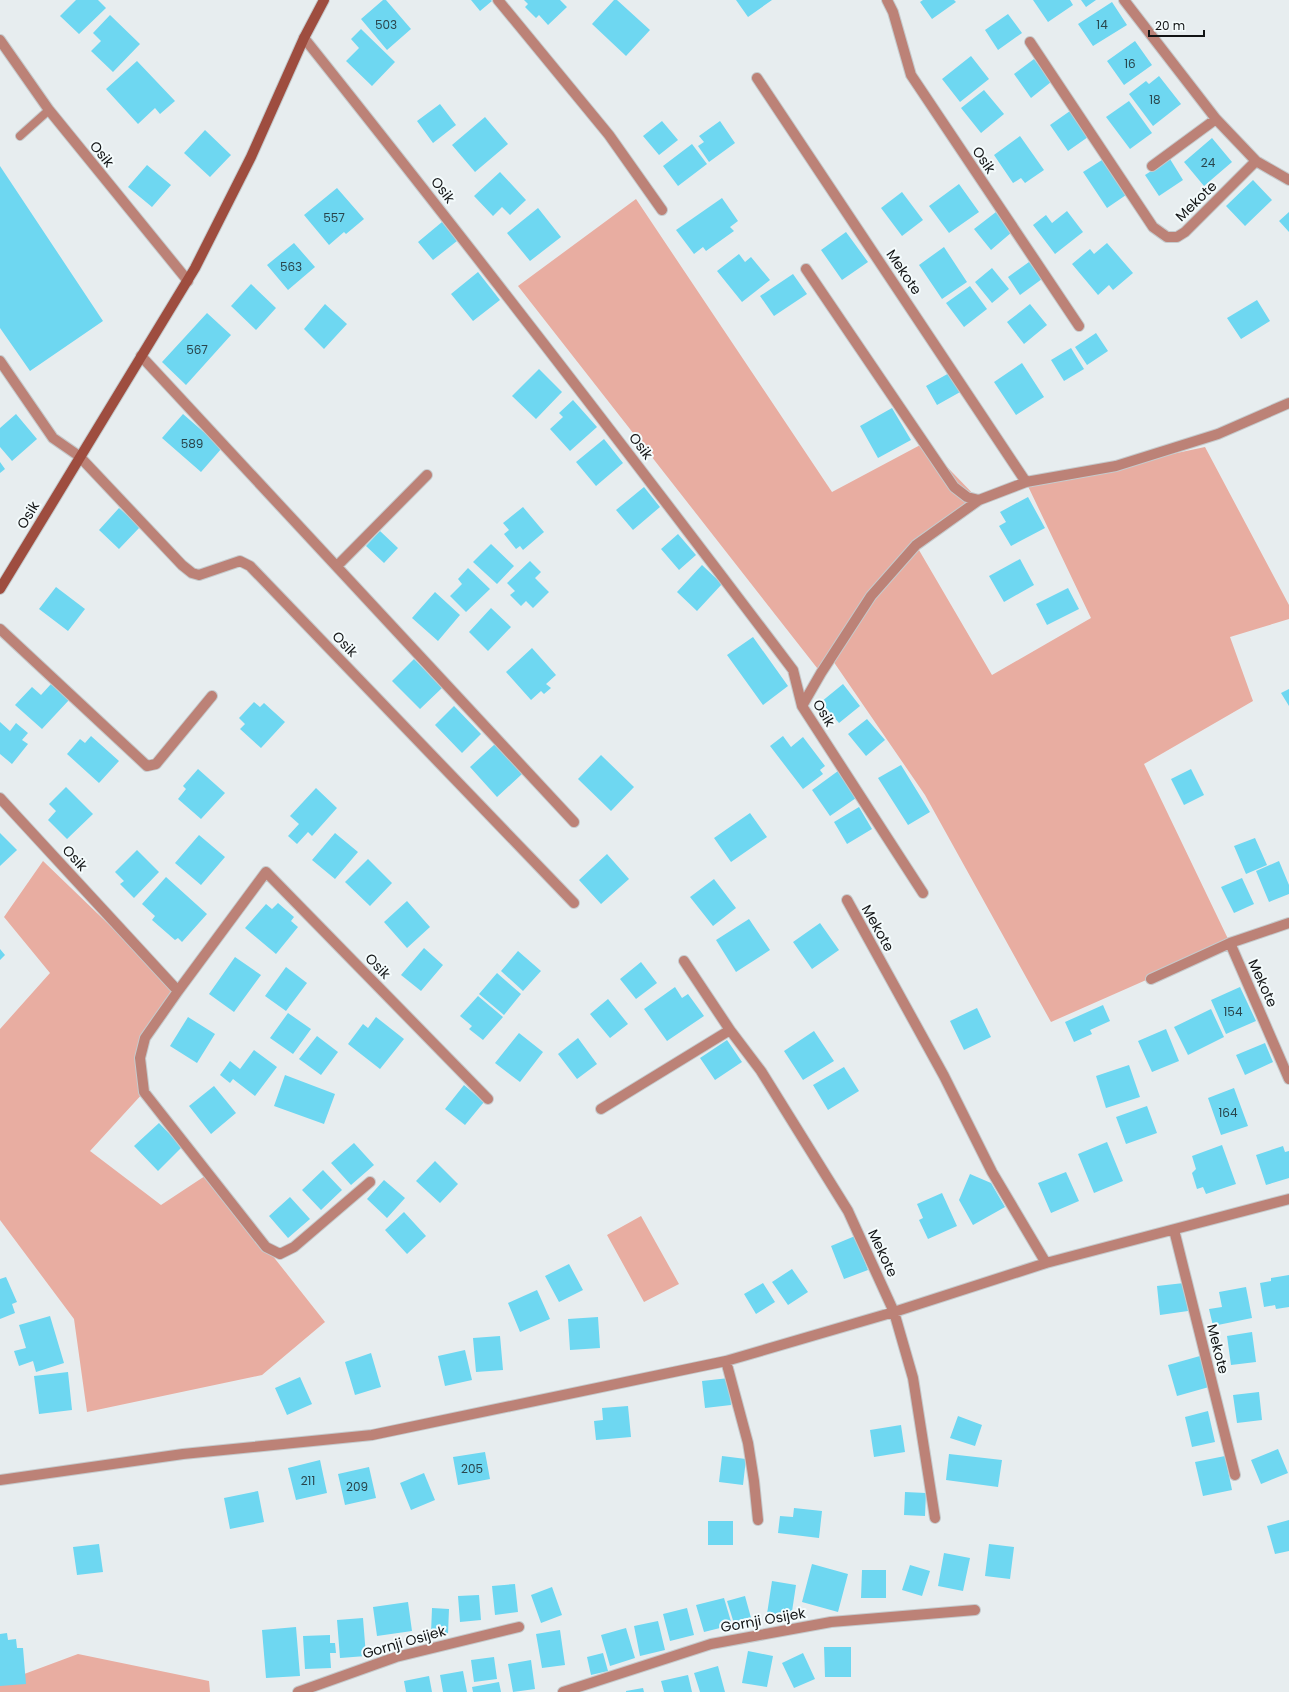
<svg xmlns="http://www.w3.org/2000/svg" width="1289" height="1692" font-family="Poppins,sans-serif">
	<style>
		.green { fill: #e8ada1 }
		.building { fill: #6ed7f1 }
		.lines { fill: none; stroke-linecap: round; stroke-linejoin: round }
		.service-casing { stroke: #c5cacc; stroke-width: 10 }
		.minor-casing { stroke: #c5cacc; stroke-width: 12 }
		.secondary-casing { stroke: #c5cacc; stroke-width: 12 }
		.service { stroke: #bc8277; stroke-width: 8 }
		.minor { stroke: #bc8277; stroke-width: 10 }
		.secondary { stroke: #9e4d3f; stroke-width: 10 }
		.labels { text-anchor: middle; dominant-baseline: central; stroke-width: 4; stroke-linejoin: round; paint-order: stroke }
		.number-label { font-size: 12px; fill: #29454c }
		.street-label { font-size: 14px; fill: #121415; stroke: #f4fbfc }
	</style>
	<rect width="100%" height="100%" fill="#e7edef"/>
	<path class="green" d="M636,199L832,492L924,443L979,500L916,545L992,675L1091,618L1026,482L1116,466L1205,447L1289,605V619L1230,637L1253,701L1144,764L1230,943L1051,1022L925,795L831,658L821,673L518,286Z
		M43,861L178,991L145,1038L144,1092L90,1151L161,1205L208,1174L325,1322L262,1375L87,1412L74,1319L0,1220V1029L50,973L4,917Z
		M641,1216L679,1284L644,1302L607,1235Z
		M78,1654L209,1681L210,1692H0V1683Z"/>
	<path class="building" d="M76,0H98L106,8L79,34L60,16Z
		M383,0H386L411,29L387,50L361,19Z
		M471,0H491L492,1L480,11Z
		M524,0H560L567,7L548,25L539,15L536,18L525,7L528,4Z
		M614,0H617L650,30L626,56L592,24Z
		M736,0H772L748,17Z
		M923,0H954L956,2L932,19L920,2Z
		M1033,0H1070L1073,5L1048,22Z
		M1081,0H1096L1086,7Z
		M1112,2L1127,25L1093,46L1078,24Z
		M1008,14L1022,33L998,50L985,30Z
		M110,15L140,44L113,72L91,51L101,41L93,33Z
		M361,29L395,62L372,86L346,61L359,48L351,39Z
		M1135,41L1152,65L1124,85L1107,61Z
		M971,56L989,79L960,102L942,79Z
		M1034,59L1051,82L1031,98L1014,74Z
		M137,61L175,101L160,114L155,108L138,124L106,89Z
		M1159,76L1181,104L1153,126L1129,94L1146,81L1149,84Z
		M984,90L1004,114L981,133L961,108Z
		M1129,101L1152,133L1130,149L1106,117Z
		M440,104L456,125L433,143L417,121Z
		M1070,111L1088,137L1068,151L1050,125Z
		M485,117L508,144L475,172L452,145Z
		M662,121L678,140L659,155L643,136Z
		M720,121L735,143L709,162L698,146L704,142L699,136Z
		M205,130L231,155L210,177L184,153Z
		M1020,136L1044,170L1025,183L1021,178L1013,183L994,155Z
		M1212,138L1232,162L1204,186L1184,162Z
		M692,144L707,164L678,186L663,166Z
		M1170,159L1183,180L1159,196L1145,175Z
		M1102,160L1126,195L1107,208L1083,172Z
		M147,165L171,185L152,207L128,187Z
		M0,166L103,321L30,371L0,328Z
		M500,172L526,200L510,215L502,207L493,216L474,196Z
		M1253,180L1272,200L1245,226L1226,206Z
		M959,184L979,212L949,233L929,206Z
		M337,188L364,219L346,234L344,232L329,245L304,215Z
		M902,192L923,220L902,236L881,208Z
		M722,198L738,221L730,227L734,231L706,251L703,247L694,254L676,230Z
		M538,208L561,237L530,261L507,233Z
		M1067,211L1083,232L1055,254L1033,225L1046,215L1052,223Z
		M996,212L1012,232L991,250L974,229Z
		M1289,212V232L1279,221Z
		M442,222L457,241L433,260L418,242Z
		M846,232L868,262L842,280L821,250Z
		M294,243L315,267L288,290L267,265Z
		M1107,243L1133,273L1113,290L1109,285L1098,295L1072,264L1090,249L1094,254Z
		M944,247L967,282L942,299L919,265Z
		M739,254L745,262L751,257L770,280L742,302L717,271Z
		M1029,262L1042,279L1020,295L1008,277Z
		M992,268L1009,289L992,303L975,282Z
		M478,272L500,300L473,321L451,294Z
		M793,274L807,294L774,316L760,296Z
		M251,284L276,308L256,330L231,306Z
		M970,286L987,309L964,327L946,303Z
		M1257,300L1270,321L1241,339L1227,318Z
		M325,304L347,324L324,349L304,329Z
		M1030,304L1047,325L1024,344L1007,322Z
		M207,313L231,335L186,385L162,362Z
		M1096,333L1108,351L1087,365L1075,347Z
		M1071,348L1084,369L1064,381L1051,360Z
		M1022,363L1044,397L1016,415L994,382Z
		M539,369L562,392L536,419L512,396Z
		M951,372L962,391L937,405L926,386Z
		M573,400L597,427L570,451L550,429L563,417L559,413Z
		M892,408L911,440L878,458L860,426Z
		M16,414L37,439L12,461L0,447V428Z
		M183,414L222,448L201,472L162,438Z
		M604,439L623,463L596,486L576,462Z
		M0,462L5,469L0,473Z
		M644,487L660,507L633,530L616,510Z
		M1028,497L1045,528L1011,546L999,526L1006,522L1000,512Z
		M523,507L544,532L523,550L520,546L516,549L504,534L509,530L503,523Z
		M119,508L140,527L119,549L99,530Z
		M380,531L398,548L384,563L366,546Z
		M678,534L696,555L679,570L661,549Z
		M491,544L514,566L497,584L473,562Z
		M1020,559L1034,585L1004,602L989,576Z
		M530,561L541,572L535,578L549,592L533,608L526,601L521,606L510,595L515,591L507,583Z
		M702,565L722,584L697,611L677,592Z
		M468,568L490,589L466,612L450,596L462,584L458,579Z
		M56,587L85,609L68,631L39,609Z
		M1068,588L1079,609L1047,625L1036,604Z
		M435,592L460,615L438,641L412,618Z
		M491,608L511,627L488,651L469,632Z
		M753,637L788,686L763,705L727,655Z
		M532,648L556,675L546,684L551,688L544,694L541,691L531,700L506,672Z
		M414,659L442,688L420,709L392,681Z
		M51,684L69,700L42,729L15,705L32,687L41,695Z
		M843,684L860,706L839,723L821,702Z
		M1289,689V706L1281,693Z
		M254,702L260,707L264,703L285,722L261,748L240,729L245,724L239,718Z
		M454,706L481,734L462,753L435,725Z
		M867,719L885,740L866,756L848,734Z
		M0,722L10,731L16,723L28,733L22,740L28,744L12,764L0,754Z
		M91,736L119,761L99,783L67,754L80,739L85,743Z
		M783,736L791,747L803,737L825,766L820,770L823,774L803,789L770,746Z
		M495,744L522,774L497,797L470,767Z
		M601,755L634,787L611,811L578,779Z
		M901,765L930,812L908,825L878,778Z
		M198,769L225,793L201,819L178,799L186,789L183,786Z
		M1191,769L1204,795L1184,805L1171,779Z
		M838,771L856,798L830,816L812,790Z
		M66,787L93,814L67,839L48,820L56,811L49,804Z
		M316,788L337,808L312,836L308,832L297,844L288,836L299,824L290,816Z
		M859,807L872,829L847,844L834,822Z
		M750,813L767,837L731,862L714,838Z
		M0,833L17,850L0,866Z
		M335,833L358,852L335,879L312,860Z
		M199,835L225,857L201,885L175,863Z
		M1255,838L1267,865L1246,874L1234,846Z
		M137,850L159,872L134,898L120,884L124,881L115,872Z
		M607,854L629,879L601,904L579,880Z
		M368,859L392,883L370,906L345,882Z
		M1279,861L1289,885V894L1269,902L1256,871Z
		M166,877L207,914L182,942L178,938L175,940L152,920L155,916L142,904Z
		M1242,878L1254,904L1234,913L1221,887Z
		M714,879L736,908L713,926L690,897Z
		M407,901L430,927L407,948L384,922Z
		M278,903L294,917L291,921L298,927L276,954L245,928L266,904L272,909Z
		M749,919L770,950L736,972L716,940Z
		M820,923L839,950L812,969L793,942Z
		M424,948L443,965L421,991L401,975Z
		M0,949L5,955L0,960Z
		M518,951L541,971L523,991L501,971Z
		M235,957L261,975L234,1012L209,994Z
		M641,962L657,983L636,999L620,979Z
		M286,967L307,983L286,1011L265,996Z
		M497,973L521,994L504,1015L479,994Z
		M675,987L682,998L688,994L704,1016L667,1041L644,1009Z
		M1240,987L1256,1021L1226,1034L1211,1000Z
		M478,996L503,1017L483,1040L469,1029L472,1026L460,1016Z
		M608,999L628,1024L610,1038L590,1014Z
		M1103,1005L1110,1021L1090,1030L1092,1034L1074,1042L1065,1022Z
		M977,1008L991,1037L964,1050L950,1021Z
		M1211,1009L1224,1037L1188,1055L1174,1027Z
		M288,1013L311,1029L293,1054L270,1038Z
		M188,1017L215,1034L197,1063L170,1046Z
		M376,1017L404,1039L380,1069L348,1044L363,1024L368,1028Z
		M1166,1029L1179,1061L1152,1072L1138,1041Z
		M814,1031L834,1061L803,1080L784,1051Z
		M519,1033L543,1052L520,1082L495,1063Z
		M317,1036L338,1052L321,1075L299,1059Z
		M578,1038L597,1064L577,1079L558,1054Z
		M727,1040L742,1062L715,1080L700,1058Z
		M1265,1043L1273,1062L1245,1075L1236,1055Z
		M254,1050L277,1067L255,1096L233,1079L230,1083L220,1075L230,1061L240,1069Z
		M1129,1065L1140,1097L1106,1108L1096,1076Z
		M844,1067L859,1091L828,1110L813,1085Z
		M285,1075L335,1094L324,1124L274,1106Z
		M464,1085L484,1102L465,1125L445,1109Z
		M214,1086L236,1113L211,1134L189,1106Z
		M1234,1088L1248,1126L1221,1135L1208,1098Z
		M1147,1106L1157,1133L1126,1144L1116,1117Z
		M159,1123L182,1147L158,1171L134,1146Z
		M1107,1142L1123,1181L1094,1193L1078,1154Z
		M354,1143L374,1165L351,1185L331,1163Z
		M1222,1145L1236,1184L1206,1194L1203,1187L1197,1189L1192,1173L1196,1169L1192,1156Z
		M1283,1146L1285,1152L1289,1151V1178L1266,1185L1256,1155Z
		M435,1161L458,1184L440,1203L416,1181Z
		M323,1170L342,1190L321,1210L302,1190Z
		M1066,1172L1079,1201L1051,1213L1038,1183Z
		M970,1174L991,1183L1005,1207L973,1225L959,1200Z
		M384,1180L405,1198L387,1218L367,1199Z
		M942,1193L957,1226L928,1239L919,1220L923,1218L917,1204Z
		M290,1197L310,1219L288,1238L269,1216Z
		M404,1212L426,1236L407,1254L385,1230Z
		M855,1236L868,1270L844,1279L831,1246Z
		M569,1264L583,1290L559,1302L545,1276Z
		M792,1269L808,1292L788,1305L772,1282Z
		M1289,1275V1307L1276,1309L1275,1305L1264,1307L1260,1283L1271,1281V1278Z
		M6,1277L17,1302L12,1304L15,1313L0,1319V1279Z
		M763,1283L775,1302L756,1314L744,1294Z
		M1184,1283L1188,1311L1160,1315L1157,1286Z
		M1246,1287L1252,1318L1213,1326L1209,1309L1222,1307L1219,1292Z
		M537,1290L550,1319L520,1332L508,1303Z
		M50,1316L64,1363L36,1372L33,1361L19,1366L14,1351L26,1348L19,1325Z
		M598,1317L600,1348L570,1350L568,1319Z
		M1252,1332L1256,1362L1231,1365L1227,1336Z
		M500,1336L503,1370L476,1372L473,1338Z
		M465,1350L472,1380L445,1386L438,1356Z
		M371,1353L381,1387L355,1395L345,1362Z
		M1200,1356L1209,1387L1177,1396L1168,1365Z
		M68,1372L72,1410L39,1414L34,1376Z
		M300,1377L312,1404L287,1415L275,1388Z
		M729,1378L731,1405L705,1408L702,1381Z
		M1259,1392L1262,1420L1237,1423L1233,1395Z
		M628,1406L631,1437L596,1440L594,1421L603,1420L602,1408Z
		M1208,1411L1215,1442L1192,1447L1185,1417Z
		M958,1416L982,1425L975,1446L950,1438Z
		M901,1425L905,1452L874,1457L870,1430Z
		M1278,1449L1288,1473L1261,1484L1251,1460Z
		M485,1452L490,1479L458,1485L453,1457Z
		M949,1454L1002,1460L998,1487L946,1480Z
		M722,1456L746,1459L743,1485L719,1482Z
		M1225,1456L1232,1490L1203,1496L1195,1462Z
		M320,1460L327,1493L296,1500L288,1468Z
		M369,1467L376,1498L345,1505L338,1474Z
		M424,1473L435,1500L411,1510L400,1483Z
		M258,1491L264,1522L230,1529L224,1498Z
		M905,1492L926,1493L925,1516L904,1515Z
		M794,1508L822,1511L819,1538L778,1533L780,1516L793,1517Z
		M1289,1520V1551L1275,1554L1267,1526Z
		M708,1521H733V1545H708Z
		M99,1544L103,1572L77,1575L73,1547Z
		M989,1544L1014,1547L1010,1579L985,1576Z
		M944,1553L970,1558L963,1591L938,1586Z
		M812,1564L848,1574L838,1612L802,1602Z
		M910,1565L930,1571L922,1596L902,1590Z
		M862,1570H886V1598H861Z
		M772,1581L796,1585L791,1618L767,1614Z
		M515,1584L518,1612L495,1615L492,1586Z
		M552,1587L562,1615L541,1623L531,1595Z
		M479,1595L481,1620L460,1622L458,1596Z
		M745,1596L753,1625L736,1630L727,1601Z
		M724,1598L732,1625L704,1632L696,1605Z
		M408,1602L412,1631L377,1636L373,1607Z
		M432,1608L449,1609L448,1634L431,1633Z
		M687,1608L694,1635L670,1641L663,1614Z
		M363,1618L366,1656L340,1658L337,1620Z
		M658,1621L665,1650L640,1656L634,1626Z
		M296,1627L300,1676L266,1678L262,1630Z
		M626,1628L635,1658L610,1666L601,1635Z
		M560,1630L565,1665L542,1668L536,1634Z
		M7,1633L8,1640L16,1639L17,1648H23L26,1684L0,1686V1634Z
		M330,1635V1643H335L336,1653H330L331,1668L305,1669L303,1636Z
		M824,1647H851V1677H825Z
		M748,1651L773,1656L767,1687L742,1683Z
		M603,1653L608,1671L591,1675L587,1657Z
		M803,1653L815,1679L794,1688L782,1663Z
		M494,1657L497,1679L474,1682L471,1660Z
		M531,1660L535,1689L513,1692L508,1664Z
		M718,1666L725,1692H700L694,1673Z
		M463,1671L467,1692H443L440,1675Z
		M688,1675L692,1692H664L661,1681Z
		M429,1676L432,1692H406L404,1681Z
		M499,1682L501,1692H473L472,1687Z
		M643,1688L644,1692H626V1691Z"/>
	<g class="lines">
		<g class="service-casing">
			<path id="service" d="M20,136L49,110"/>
		</g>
		<g class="minor-casing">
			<path id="minor" d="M498,0L609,135L662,210
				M887,0L893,12L911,75L1079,326
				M1124,0L1216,119L1256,161L1289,180
				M304,38C470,246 632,457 793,670L802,706L923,893
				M0,40L49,110L188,281
				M1030,42L1153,227L1167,237H1177L1185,232L1256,161
				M757,78L1026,482
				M1152,166L1216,119
				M806,269L954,487L967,497L979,500L1026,482L1116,466L1218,434L1289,403
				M141,356L574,822
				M0,361L53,438L79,456L182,565L192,573L199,575L240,561L250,566L574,903
				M337,566L427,475
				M0,629L147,766L156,764L212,696
				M802,706L821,673L871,596L916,545L979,500
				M0,798L178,991
				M847,900L944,1076L992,1172L1046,1263
				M1230,943L1289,1079
				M684,961L730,1030L761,1071L848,1211L894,1312L913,1378L935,1518
				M1151,979L1230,943L1289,923
				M601,1109L730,1030
				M370,1182L294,1247L280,1254L266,1247L144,1092L140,1058L145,1038L178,991L266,872L488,1099
				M1174,1230L1235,1475
				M726,1361L748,1443L754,1481L758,1520
				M0,1480L183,1454L372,1435L726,1361L894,1312L1046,1263L1289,1199
				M298,1692L396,1657L519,1627
				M563,1692L711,1644L831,1622L975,1610"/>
		</g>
		<g class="secondary-casing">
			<path id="secondary" d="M0,589L195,268L251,157L304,38L324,0"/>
		</g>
		<use href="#service" class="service"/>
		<use href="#minor" class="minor"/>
		<use href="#secondary" class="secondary"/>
	</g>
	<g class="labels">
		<g class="number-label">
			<text x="386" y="24">503</text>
			<text x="1102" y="24">14</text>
			<text x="1130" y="63">16</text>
			<text x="1155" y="99">18</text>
			<text x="1208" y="162">24</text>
			<text x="334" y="217">557</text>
			<text x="291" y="266">563</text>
			<text x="197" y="349">567</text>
			<text x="192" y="443">589</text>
			<text x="1233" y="1011">154</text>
			<text x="1228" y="1112">164</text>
			<text x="472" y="1468">205</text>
			<text x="308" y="1480">211</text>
			<text x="357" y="1486">209</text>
		</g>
		<g class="street-label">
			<text transform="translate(102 154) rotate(51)">Osik</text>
			<text transform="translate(984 160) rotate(56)">Osik</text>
			<text transform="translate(443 190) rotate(52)">Osik</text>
			<text transform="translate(1196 201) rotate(-44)">Mekote</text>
			<text transform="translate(904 272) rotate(56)">Mekote</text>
			<text transform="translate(641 446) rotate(53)">Osik</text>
			<text transform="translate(28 515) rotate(-59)">Osik</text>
			<text transform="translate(345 644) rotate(46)">Osik</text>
			<text transform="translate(824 713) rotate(59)">Osik</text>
			<text transform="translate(75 858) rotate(47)">Osik</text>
			<text transform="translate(878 928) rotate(61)">Mekote</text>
			<text transform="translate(378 966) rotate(46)">Osik</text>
			<text transform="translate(1263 983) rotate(66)">Mekote</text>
			<text transform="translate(883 1253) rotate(65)">Mekote</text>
			<text transform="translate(1218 1349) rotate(76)">Mekote</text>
			<text transform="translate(763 1620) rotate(-10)">Gornji Osijek</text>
			<text transform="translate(404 1642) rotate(-16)">Gornji Osijek</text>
		</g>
	</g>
	<path d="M1149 30v6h55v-6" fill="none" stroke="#121415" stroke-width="2"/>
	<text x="1155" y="30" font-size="12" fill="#121415" stroke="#f4fbfc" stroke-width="3" paint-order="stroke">20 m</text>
</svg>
